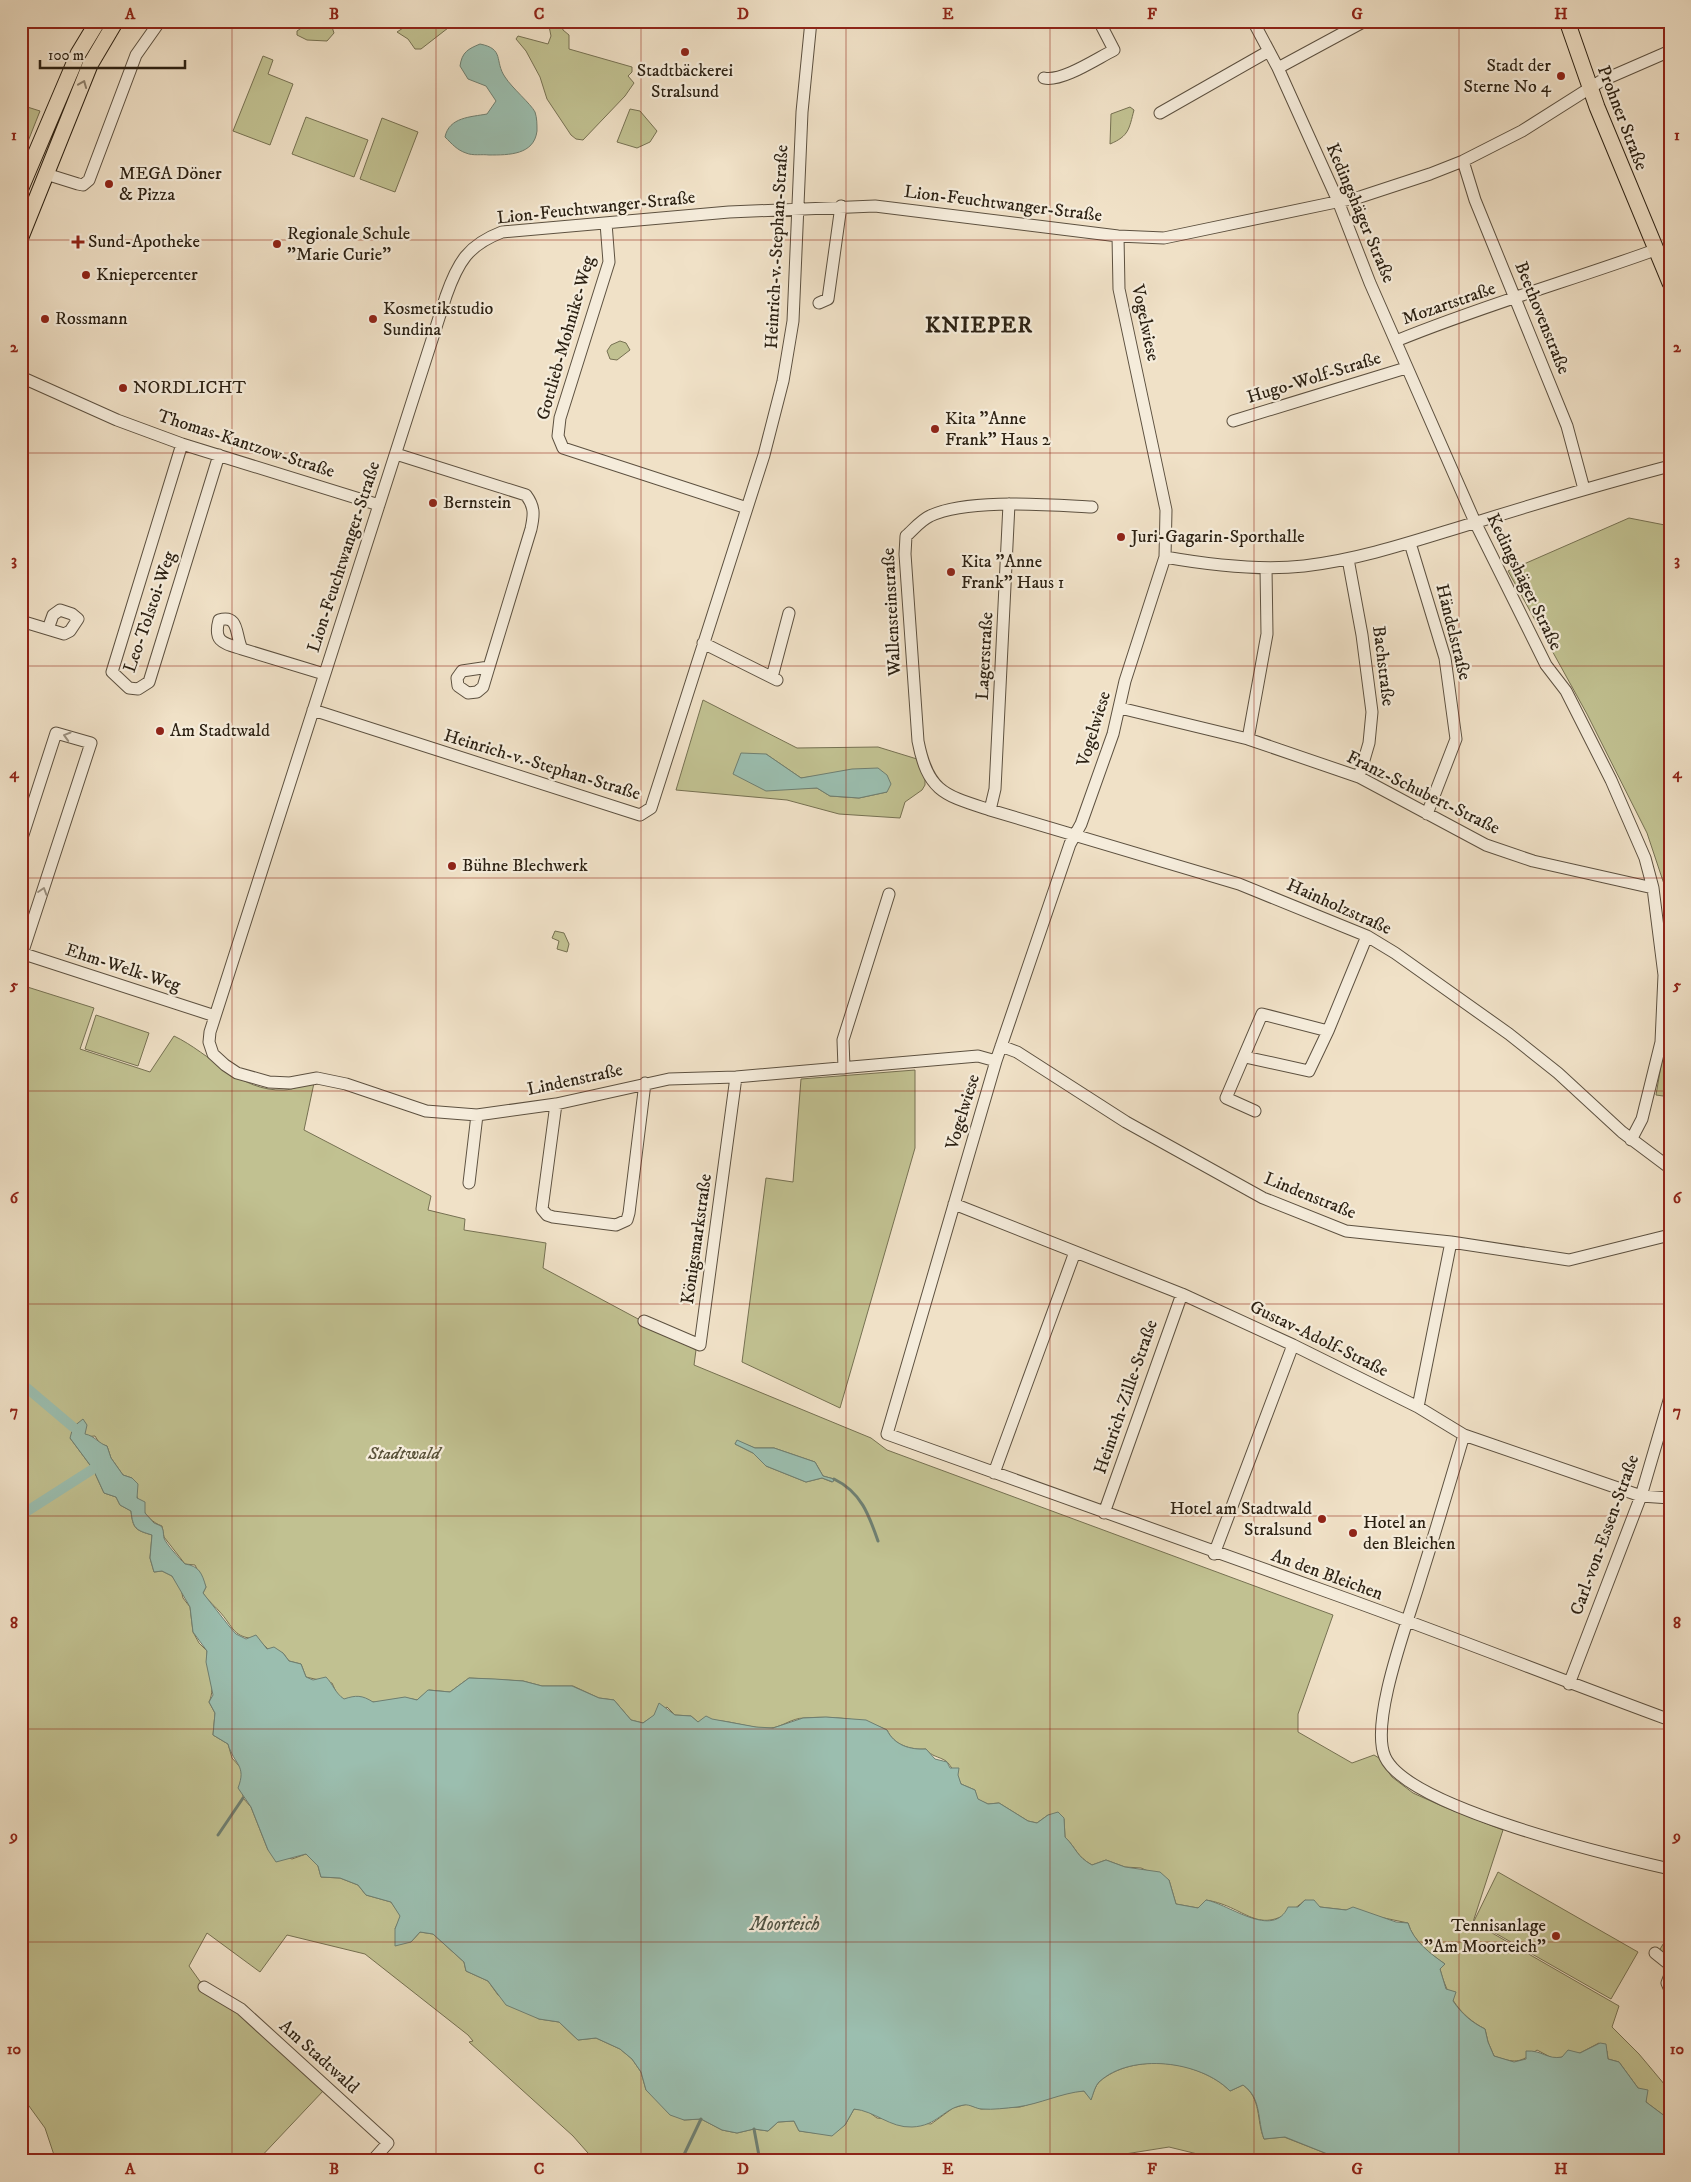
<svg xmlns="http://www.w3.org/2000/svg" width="1691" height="2182" font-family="'IM FELL DW Pica',serif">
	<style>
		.green { fill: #c1c191; stroke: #767152; fill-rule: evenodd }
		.water { fill: #9bbeaf; stroke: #6f7f71 }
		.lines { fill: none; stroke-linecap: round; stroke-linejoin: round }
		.stream { stroke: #6f7f71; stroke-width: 3 }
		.canal { stroke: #9bbeaf; stroke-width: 10 }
		.minor-casing { stroke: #5d5140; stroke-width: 13 }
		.major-casing { stroke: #2c2113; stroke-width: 17 }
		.minor { stroke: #f5ecdb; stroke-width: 11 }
		.major { stroke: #f0e1c7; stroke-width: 15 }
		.oneway { stroke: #8e816d }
		.oneway2 { stroke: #9b9181 }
		.grid { fill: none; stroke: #8f2418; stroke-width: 1; stroke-opacity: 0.55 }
		.poi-dot { fill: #8f2418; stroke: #f5ecdb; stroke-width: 2 }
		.labels { text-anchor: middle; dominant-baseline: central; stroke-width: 4.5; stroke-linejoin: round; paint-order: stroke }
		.poi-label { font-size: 18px; fill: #2c2113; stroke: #f5ecdb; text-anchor: start }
		.street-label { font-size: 18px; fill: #2c2113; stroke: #f5ecdb }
		.park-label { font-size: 18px; font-style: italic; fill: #595139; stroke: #f5ecdb }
		.water-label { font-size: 19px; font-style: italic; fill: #4d5042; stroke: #f5ecdb }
		.district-label { font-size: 22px; font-weight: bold; letter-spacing: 1px; fill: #2c2113; stroke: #f5ecdb }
		.neatline { fill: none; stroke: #8f2418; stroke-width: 2 }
		.grid-label { font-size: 16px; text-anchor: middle; font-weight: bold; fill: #8f2418 }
	</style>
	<rect width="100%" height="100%" fill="#f0e1c7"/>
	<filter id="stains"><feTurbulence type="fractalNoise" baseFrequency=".004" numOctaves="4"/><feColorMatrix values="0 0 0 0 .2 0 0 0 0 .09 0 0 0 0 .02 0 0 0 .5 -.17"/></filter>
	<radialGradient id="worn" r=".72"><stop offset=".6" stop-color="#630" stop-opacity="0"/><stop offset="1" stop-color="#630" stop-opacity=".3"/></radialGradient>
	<path class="green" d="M312,21H341L339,26L332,27L334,33L327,41L307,40L297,35V31Z
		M427,21H457L421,49H415L408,39L397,32L406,26Z
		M548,21H560L563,30L569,35V49L632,67V72L628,76L634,83L625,96L583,140L576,139L571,135L547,99L540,77L526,51L516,39L518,36L548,44L551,36Z
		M263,56L273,60L268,74L293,84L270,145L233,131Z
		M21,105L40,111L21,159Z
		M1130,107L1134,110C1129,129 1129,136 1110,144L1111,114Z
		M630,109L640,111L657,131L650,142L637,148L617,142Z
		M306,117L368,140L354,177L292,154Z
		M382,118L418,132L395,192L360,179Z
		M620,341L626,343L630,350L617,360L610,359L607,351L611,345Z
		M1629,518L1670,526V1097L1656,1095L1665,1042L1668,975L1664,884L1647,833L1587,714L1508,571Z
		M703,700L797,748L878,747L917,759L925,778V785L922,790L905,802L900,818L839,814L787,800L676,790ZM766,754L801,778L826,775L887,792L859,798L830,796L817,788H796Z
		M555,931L564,933L569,944L567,952L557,949L559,941L552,938Z
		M21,985L94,1008L80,1049L150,1072L174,1036C210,1053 240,1092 284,1090C292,1090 302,1085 310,1082L314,1083L304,1130L431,1196L428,1210L465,1219L464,1230L546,1243L543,1268L696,1350L694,1365L871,1438L887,1450L1333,1615L1298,1714V1732L1352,1763L1374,1755L1379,1758L1392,1777L1413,1793L1444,1807L1503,1830L1473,1922L1619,2006L1612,2027L1639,2054L1670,2091V2120L1646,2102V2094L1638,2088L1619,2062L1608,2059L1607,2051L1599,2043L1580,2053L1554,2059L1537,2050C1519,2064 1515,2063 1494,2056L1488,2042L1485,2029C1460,2016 1447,1996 1440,1969L1445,1964C1430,1954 1413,1941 1408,1923L1346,1910L1320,1907L1305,1900C1258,1942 1250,1907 1206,1900L1198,1908L1176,1904L1169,1880L1141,1868L1125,1867L1106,1860L1092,1865C1076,1856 1077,1849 1065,1837L1064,1819L1048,1815L1037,1823L1028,1821L999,1803L988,1804L977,1799L975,1790L961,1784C959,1779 950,1764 946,1761C938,1756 932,1757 926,1749C910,1750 894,1745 887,1730C862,1718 831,1716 804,1718C792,1718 782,1727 771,1728C744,1729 725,1716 698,1722L691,1716L675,1715L667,1707L643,1723L631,1720L614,1700L599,1698L573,1686H542L523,1681L469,1678L450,1692L429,1690L417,1700C400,1695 391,1702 374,1702C362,1702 356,1694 344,1700L337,1694L332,1683L306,1677L301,1664L289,1661L283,1653L268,1649L258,1639C232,1638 234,1627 219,1611C213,1604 208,1601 203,1593L206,1587L195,1565L185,1564L164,1537L162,1526C142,1519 136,1496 132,1478L123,1475L111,1458L107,1446L100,1444L95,1436L70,1438L93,1469L104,1493L116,1497L120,1505L131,1511C133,1529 135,1530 152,1535L150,1558L154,1572L162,1571L172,1576L181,1589L183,1598L190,1607L193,1632L199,1643L207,1651C205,1668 217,1686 209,1702L215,1713L213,1735L228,1744L232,1758L240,1767L243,1776V1798L251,1807L268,1850L292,1859L306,1854L318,1866L321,1877L340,1878L358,1885L366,1895L391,1902L401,1916L395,1929L411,1942L420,1932L433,1934L464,1962L466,1971L488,1981L498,1995L539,2019L559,2022L578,2040L596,2038L620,2049L632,2059L641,2072L646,2090L684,2120L701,2119L722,2130L737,2133L754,2129L768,2131L778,2122L794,2121L799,2131L815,2133L845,2125L854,2109L866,2110L877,2118L931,2124L953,2108L967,2104L981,2109L1020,2107L1071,2092L1084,2091L1091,2099C1093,2094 1095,2086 1099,2082C1133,2052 1199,2060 1230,2091L1243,2085C1262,2099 1256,2120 1264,2139L1284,2137L1330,2155L1347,2154L1356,2161H1226L1169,2147L1100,2158L1093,2161H595L573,2136L469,2042L473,2041L468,2035L365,1954L287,1935L260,1972L207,1933L189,1966L204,1987L241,2009L324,2090L257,2161H56L45,2128L21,2095ZM737,1441L755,1448H774L815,1462L823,1476L834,1479L832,1482L822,1478L806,1482L766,1466L753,1453L735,1444Z
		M96,1015L149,1033L138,1066L85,1049Z
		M915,1070V1148L840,1408L742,1362L766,1178L793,1182L801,1079Z
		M1498,1872L1638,1952L1611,1999L1474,1921Z
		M1670,1933V1963L1657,1954Z"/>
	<path class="water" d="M480,44C505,49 494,61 505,77C512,88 531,104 535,112C537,118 537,124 537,131C534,155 509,155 489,155C482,154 473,156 466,153C457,150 452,144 445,137C449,117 471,117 487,114L496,101L486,86L468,79L460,66C462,52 468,49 480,44Z
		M741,753L766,754L801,778L852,769L878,768L887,775L891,784L887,792L859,798L830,796L817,788L766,791L733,774Z
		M83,1419L87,1425L85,1434C95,1436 98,1443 107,1446L111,1458L123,1475L132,1478L138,1484L137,1498L145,1502V1513L154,1523L161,1526C164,1530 163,1533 164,1538C166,1544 179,1558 185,1564C199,1566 202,1573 206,1587L203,1593L229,1626L236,1634L246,1639L256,1635L267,1649L274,1647L283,1653L289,1661L301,1664L306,1677L313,1680L326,1677C333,1684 335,1693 344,1699C356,1695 362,1695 373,1702L405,1697L417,1700L428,1690L450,1692L469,1678L495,1679L523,1681L542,1686H572L599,1698L614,1700L631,1720L643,1723L654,1715L659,1703L675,1715L691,1716L698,1722L706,1716L712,1719L756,1727L773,1728L803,1718L826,1717L866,1720L887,1730C894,1745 910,1750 926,1749L935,1759L947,1762L950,1768H959L958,1775L961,1784L975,1790L978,1799L988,1804L999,1803L1028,1821L1037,1823L1048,1815L1058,1812L1064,1818L1065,1837C1077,1849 1076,1856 1092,1865L1106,1860L1125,1867L1160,1872L1169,1880L1176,1904L1198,1908L1206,1900C1229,1904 1273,1940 1288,1907H1298L1305,1900H1314L1320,1907L1346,1910L1353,1907L1396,1922L1408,1923C1413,1941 1431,1954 1445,1964L1440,1969L1446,1989L1456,1992L1453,2001C1462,2014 1471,2022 1485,2029L1488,2042L1494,2056L1514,2062L1526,2059V2051C1543,2050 1547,2060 1562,2057L1568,2050L1580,2053L1600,2043L1606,2044L1608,2059L1619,2062L1638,2088L1648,2090L1646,2102L1670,2120V2161H1356L1347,2154L1330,2155L1285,2137L1264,2139C1257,2120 1262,2098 1243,2085L1230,2091C1201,2061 1131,2052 1099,2082C1095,2086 1093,2095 1091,2100L1084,2091C1061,2093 1040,2104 1017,2107C1006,2108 993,2110 982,2109C976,2109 970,2104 964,2105C943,2108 938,2126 912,2127C890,2128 875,2111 854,2109L845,2125L832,2136L799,2131L794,2121L778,2122L768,2131L754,2129L737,2133L722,2130L701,2119L684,2120L670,2115L646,2090L641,2072L632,2059L620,2049L596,2038L578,2040L559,2022L539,2019L506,2005L488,1981L466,1971L464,1962L433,1934L420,1932L411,1942L395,1946V1929L400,1916L391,1902L366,1895L358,1885L340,1878L321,1877L318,1866L306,1854L276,1862L268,1850L251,1807L238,1788C247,1765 234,1765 228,1744L213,1735L215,1713L209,1702L213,1695L206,1662L207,1651L193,1632L190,1607L172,1576L162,1571L154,1572L150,1558L152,1535C136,1530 133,1529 131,1511L120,1505L116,1497L104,1493L93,1469L70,1438L73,1427Z
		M737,1440L755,1448H774L815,1462L823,1476L834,1479L833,1482L822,1478L806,1482L766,1466L753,1453L735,1444Z"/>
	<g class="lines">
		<path class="stream" d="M834,1479C861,1492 869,1515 878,1541
			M218,1835L243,1798
			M754,2129L760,2161
			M681,2161L701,2119"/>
		<path class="canal" d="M21,1383L73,1427
			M21,1515L93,1469"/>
		<g class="minor-casing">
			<path id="minor" d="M1253,21L1278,68L1338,201L1370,283L1475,522L1546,665L1566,691L1611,780L1645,858L1653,888L1664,975L1661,1042L1642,1119L1631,1140
				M1278,68L1365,21
				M1044,78C1062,82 1096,59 1114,50L1099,21
				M1160,113L1269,51
				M1463,161L1475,200L1567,426L1584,489
				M46,174L78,184L83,185L89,180L136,55L160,21
				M606,223L609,262L560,418L558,436L563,448L747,508
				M1118,236L1119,289L1166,510L1165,557L1125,681L1113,734L1081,824L1070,844L996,1061L887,1434C1034,1488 1181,1540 1328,1592C1443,1633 1556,1678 1670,1720
				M819,303L828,299L841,206
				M1396,341C1481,306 1569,281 1655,250
				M21,377L117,420L182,444L379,505
				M1233,421L1406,368
				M182,444L112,672L129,688L138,689L149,682L219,455
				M396,454L526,495C535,507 534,515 531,529L489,667L462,671L457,678L458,686L468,693L477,692L483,687L489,667
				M1092,507C1050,505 967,498 930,516C921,520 913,530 906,536L905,554L918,741C928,792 944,795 990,810L1239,884L1367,936L1395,953L1509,1034L1558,1073L1622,1132L1670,1168
				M1410,543L1445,658L1456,739L1427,814
				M1165,557C1210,565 1258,571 1304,566C1364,559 1420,539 1477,522C1541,502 1605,483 1670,466
				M1348,559L1362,635L1372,712L1369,743L1359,777
				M21,621L64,634L70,631L78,619L72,614L60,610L53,615L48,629
				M703,643L777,680
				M242,649C223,643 213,642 219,620C240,614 235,636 242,649L324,674
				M772,677L789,613
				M1120,708L1248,739L1359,777L1486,845L1533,861L1653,888
				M313,710L640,815L651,808L764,455L783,381L793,321L802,112L811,21
				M1248,739L1267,634L1266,568
				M990,810L995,789L1009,504
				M21,841L56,733L91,743L22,954
				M21,953L215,1016
				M1001,1046L1017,1052L1126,1122L1263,1198L1346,1231L1451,1242L1569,1260L1670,1235
				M1245,1057L1309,1071L1328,1031
				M996,1061L978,1056L736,1077L669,1079L556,1104L477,1115L426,1111L346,1084L317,1078L290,1083L269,1082L237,1073L225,1065L213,1054L209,1042L210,1032L446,296C458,262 468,245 502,232L729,212L875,206L1118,236L1164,238L1360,197L1430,174L1463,161L1522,131L1601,81L1670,51
				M844,1068L843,1040L889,894
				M556,1104L542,1209L547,1215L553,1217L616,1225L627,1220L629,1213L645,1083
				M1255,1111L1226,1098L1262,1014L1328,1031L1367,936
				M469,1183L477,1115
				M954,1204L1182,1294L1293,1345L1418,1407L1464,1435L1641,1496L1670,1498
				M644,1321L700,1345L736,1077
				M1418,1407L1451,1242
				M1464,1435C1450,1482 1436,1530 1421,1577C1410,1616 1369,1721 1385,1757C1408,1808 1613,1856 1670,1869
				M994,1473L1075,1252
				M1104,1513L1182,1294
				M1214,1554L1293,1345
				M1569,1684L1641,1496L1670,1397
				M1655,1953L1670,1965
				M1670,1975L1667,1983L1670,1990
				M204,1987L241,2009L388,2143L372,2161"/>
		</g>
		<g class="major-casing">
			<path id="major" d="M1567,21L1597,107L1670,283
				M21,188L78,54L98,21
				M21,237L90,65L116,21"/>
		</g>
		<use href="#minor" class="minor"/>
		<use href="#major" class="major"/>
	</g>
	<defs><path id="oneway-chevron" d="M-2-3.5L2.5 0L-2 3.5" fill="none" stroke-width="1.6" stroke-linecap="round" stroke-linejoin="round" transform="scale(1.25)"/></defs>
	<use class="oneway" href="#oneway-chevron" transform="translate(83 84) rotate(-68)"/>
	<g class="oneway2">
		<use href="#oneway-chevron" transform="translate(67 736) rotate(-164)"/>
		<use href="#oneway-chevron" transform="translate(43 891) rotate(-72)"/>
	</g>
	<path class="grid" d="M232,21V2161M436,21V2161M641,21V2161M846,21V2161M1050,21V2161M1254,21V2161M1459,21V2161M21,240H1670M21,453H1670M21,666H1670M21,878H1670M21,1091H1670M21,1304H1670M21,1516H1670M21,1729H1670M21,1942H1670"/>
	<g class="poi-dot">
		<circle cx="685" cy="52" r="5"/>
		<circle cx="1561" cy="76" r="5"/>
		<circle cx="109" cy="184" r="5"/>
		<path d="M75.5 234.5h5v5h5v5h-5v5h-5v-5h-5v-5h5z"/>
		<circle cx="277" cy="244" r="5"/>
		<circle cx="86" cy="275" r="5"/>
		<circle cx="45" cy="319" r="5"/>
		<circle cx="373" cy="319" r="5"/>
		<circle cx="123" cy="388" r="5"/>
		<circle cx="935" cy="429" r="5"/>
		<circle cx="433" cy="503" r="5"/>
		<circle cx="1121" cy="537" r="5"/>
		<circle cx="951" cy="572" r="5"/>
		<circle cx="160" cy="731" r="5"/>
		<circle cx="452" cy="866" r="5"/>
		<circle cx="1322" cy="1519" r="5"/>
		<circle cx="1353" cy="1533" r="5"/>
		<circle cx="1556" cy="1936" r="5"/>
	</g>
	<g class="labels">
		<g class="poi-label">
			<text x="1551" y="66" text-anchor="end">Stadt der<tspan x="1551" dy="21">Sterne No 4</tspan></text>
			<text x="685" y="71" text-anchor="middle">Stadtbäckerei<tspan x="685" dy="21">Stralsund</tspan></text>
			<text x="119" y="174">MEGA Döner<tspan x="119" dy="21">&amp; Pizza</tspan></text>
			<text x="287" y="234">Regionale Schule<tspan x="287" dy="21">"Marie Curie"</tspan></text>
			<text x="88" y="242">Sund-Apotheke</text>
			<text x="96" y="275">Kniepercenter</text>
			<text x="383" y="309">Kosmetikstudio<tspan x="383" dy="21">Sundina</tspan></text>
			<text x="55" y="319">Rossmann</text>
			<text x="133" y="388">NORDLICHT</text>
			<text x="945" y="419">Kita "Anne<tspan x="945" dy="21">Frank" Haus 2</tspan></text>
			<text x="443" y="503">Bernstein</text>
			<text x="1131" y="537">Juri-Gagarin-Sporthalle</text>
			<text x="961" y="562">Kita "Anne<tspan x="961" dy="21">Frank" Haus 1</tspan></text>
			<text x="170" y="731">Am Stadtwald</text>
			<text x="462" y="866">Bühne Blechwerk</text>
			<text x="1312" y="1509" text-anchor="end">Hotel am Stadtwald<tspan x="1312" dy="21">Stralsund</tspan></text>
			<text x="1363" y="1523">Hotel an<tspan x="1363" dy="21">den Bleichen</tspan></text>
			<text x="1546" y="1926" text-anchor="end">Tennisanlage<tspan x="1546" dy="21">"Am Moorteich"</tspan></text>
		</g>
		<g class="street-label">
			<text transform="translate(1622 118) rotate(69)">Prohner Straße</text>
			<text transform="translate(1003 204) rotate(7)">Lion-Feuchtwanger-Straße</text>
			<text transform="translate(596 208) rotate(-6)">Lion-Feuchtwanger-Straße</text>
			<text transform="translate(1360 213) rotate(67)">Kedingshäger Straße</text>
			<text transform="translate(777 247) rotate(-87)">Heinrich-v.-Stephan-Straße</text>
			<text transform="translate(1449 304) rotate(-19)">Mozartstraße</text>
			<text transform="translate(1542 318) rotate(68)">Beethovenstraße</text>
			<text transform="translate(1145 323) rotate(78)">Vogelwiese</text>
			<text transform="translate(566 338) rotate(-74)">Gottlieb-Mohnike-Weg</text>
			<text transform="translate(1314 378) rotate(-17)">Hugo-Wolf-Straße</text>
			<text transform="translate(246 444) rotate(18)">Thomas-Kantzow-Straße</text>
			<text transform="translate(344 557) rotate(-72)">Lion-Feuchtwanger-Straße</text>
			<text transform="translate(1524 582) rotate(64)">Kedingshäger Straße</text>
			<text transform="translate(150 612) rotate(-71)">Leo-Tolstoi-Weg</text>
			<text transform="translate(892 612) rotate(-93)">Wallensteinstraße</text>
			<text transform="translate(1453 632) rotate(76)">Händelstraße</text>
			<text transform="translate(985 656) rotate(-87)">Lagerstraße</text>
			<text transform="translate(1383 666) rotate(83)">Bachstraße</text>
			<text transform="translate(1094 729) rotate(-73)">Vogelwiese</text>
			<text transform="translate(542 765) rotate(17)">Heinrich-v.-Stephan-Straße</text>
			<text transform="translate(1423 793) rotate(26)">Franz-Schubert-Straße</text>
			<text transform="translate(1339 907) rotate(24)">Hainholzstraße</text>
			<text transform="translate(123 968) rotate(18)">Ehm-Welk-Weg</text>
			<text transform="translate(575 1080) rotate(-12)">Lindenstraße</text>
			<text transform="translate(963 1112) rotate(-73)">Vogelwiese</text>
			<text transform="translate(1310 1196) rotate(22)">Lindenstraße</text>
			<text transform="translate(697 1239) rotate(-82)">Königsmarkstraße</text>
			<text transform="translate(1319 1339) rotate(26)">Gustav-Adolf-Straße</text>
			<text transform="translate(1126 1397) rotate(-71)">Heinrich-Zille-Straße</text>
			<text transform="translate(1605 1535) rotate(-70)">Carl-von-Essen-Straße</text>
			<text transform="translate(1327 1575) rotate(20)">An den Bleichen</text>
			<text transform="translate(319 2057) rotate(42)">Am Stadtwald</text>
		</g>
		<g class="park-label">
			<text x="404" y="1454">Stadtwald</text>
		</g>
		<g class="water-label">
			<text x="785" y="1924">Moorteich</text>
		</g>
		<g class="district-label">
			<text x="979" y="325">KNIEPER</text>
		</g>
	</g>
	<rect width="1691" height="2182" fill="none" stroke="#f0e1c7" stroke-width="55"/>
	<path d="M40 60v8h145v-8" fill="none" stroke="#2c2113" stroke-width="2.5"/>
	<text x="48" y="60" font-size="15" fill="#2c2113" stroke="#f5ecdb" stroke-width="4" paint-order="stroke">100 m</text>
	<rect x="28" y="28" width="1636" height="2126" class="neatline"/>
	<g class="grid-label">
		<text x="130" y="19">A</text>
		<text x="334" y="19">B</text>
		<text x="539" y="19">C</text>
		<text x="743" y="19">D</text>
		<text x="948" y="19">E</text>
		<text x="1152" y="19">F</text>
		<text x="1357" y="19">G</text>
		<text x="1561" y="19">H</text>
		<text x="14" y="140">1</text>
		<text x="1677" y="140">1</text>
		<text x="14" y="352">2</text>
		<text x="1677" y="352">2</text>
		<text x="14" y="565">3</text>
		<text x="1677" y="565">3</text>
		<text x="14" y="778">4</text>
		<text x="1677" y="778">4</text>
		<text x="14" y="990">5</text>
		<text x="1677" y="990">5</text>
		<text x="14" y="1203">6</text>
		<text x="1677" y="1203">6</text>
		<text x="14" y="1416">7</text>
		<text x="1677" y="1416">7</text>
		<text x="14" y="1628">8</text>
		<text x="1677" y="1628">8</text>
		<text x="14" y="1841">9</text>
		<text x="1677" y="1841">9</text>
		<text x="14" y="2054">10</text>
		<text x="1677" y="2054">10</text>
		<text x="130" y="2174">A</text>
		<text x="334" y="2174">B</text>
		<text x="539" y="2174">C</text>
		<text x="743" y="2174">D</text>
		<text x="948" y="2174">E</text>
		<text x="1152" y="2174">F</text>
		<text x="1357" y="2174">G</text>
		<text x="1561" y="2174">H</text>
	</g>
	<rect width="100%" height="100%" filter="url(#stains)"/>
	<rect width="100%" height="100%" fill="url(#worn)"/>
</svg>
